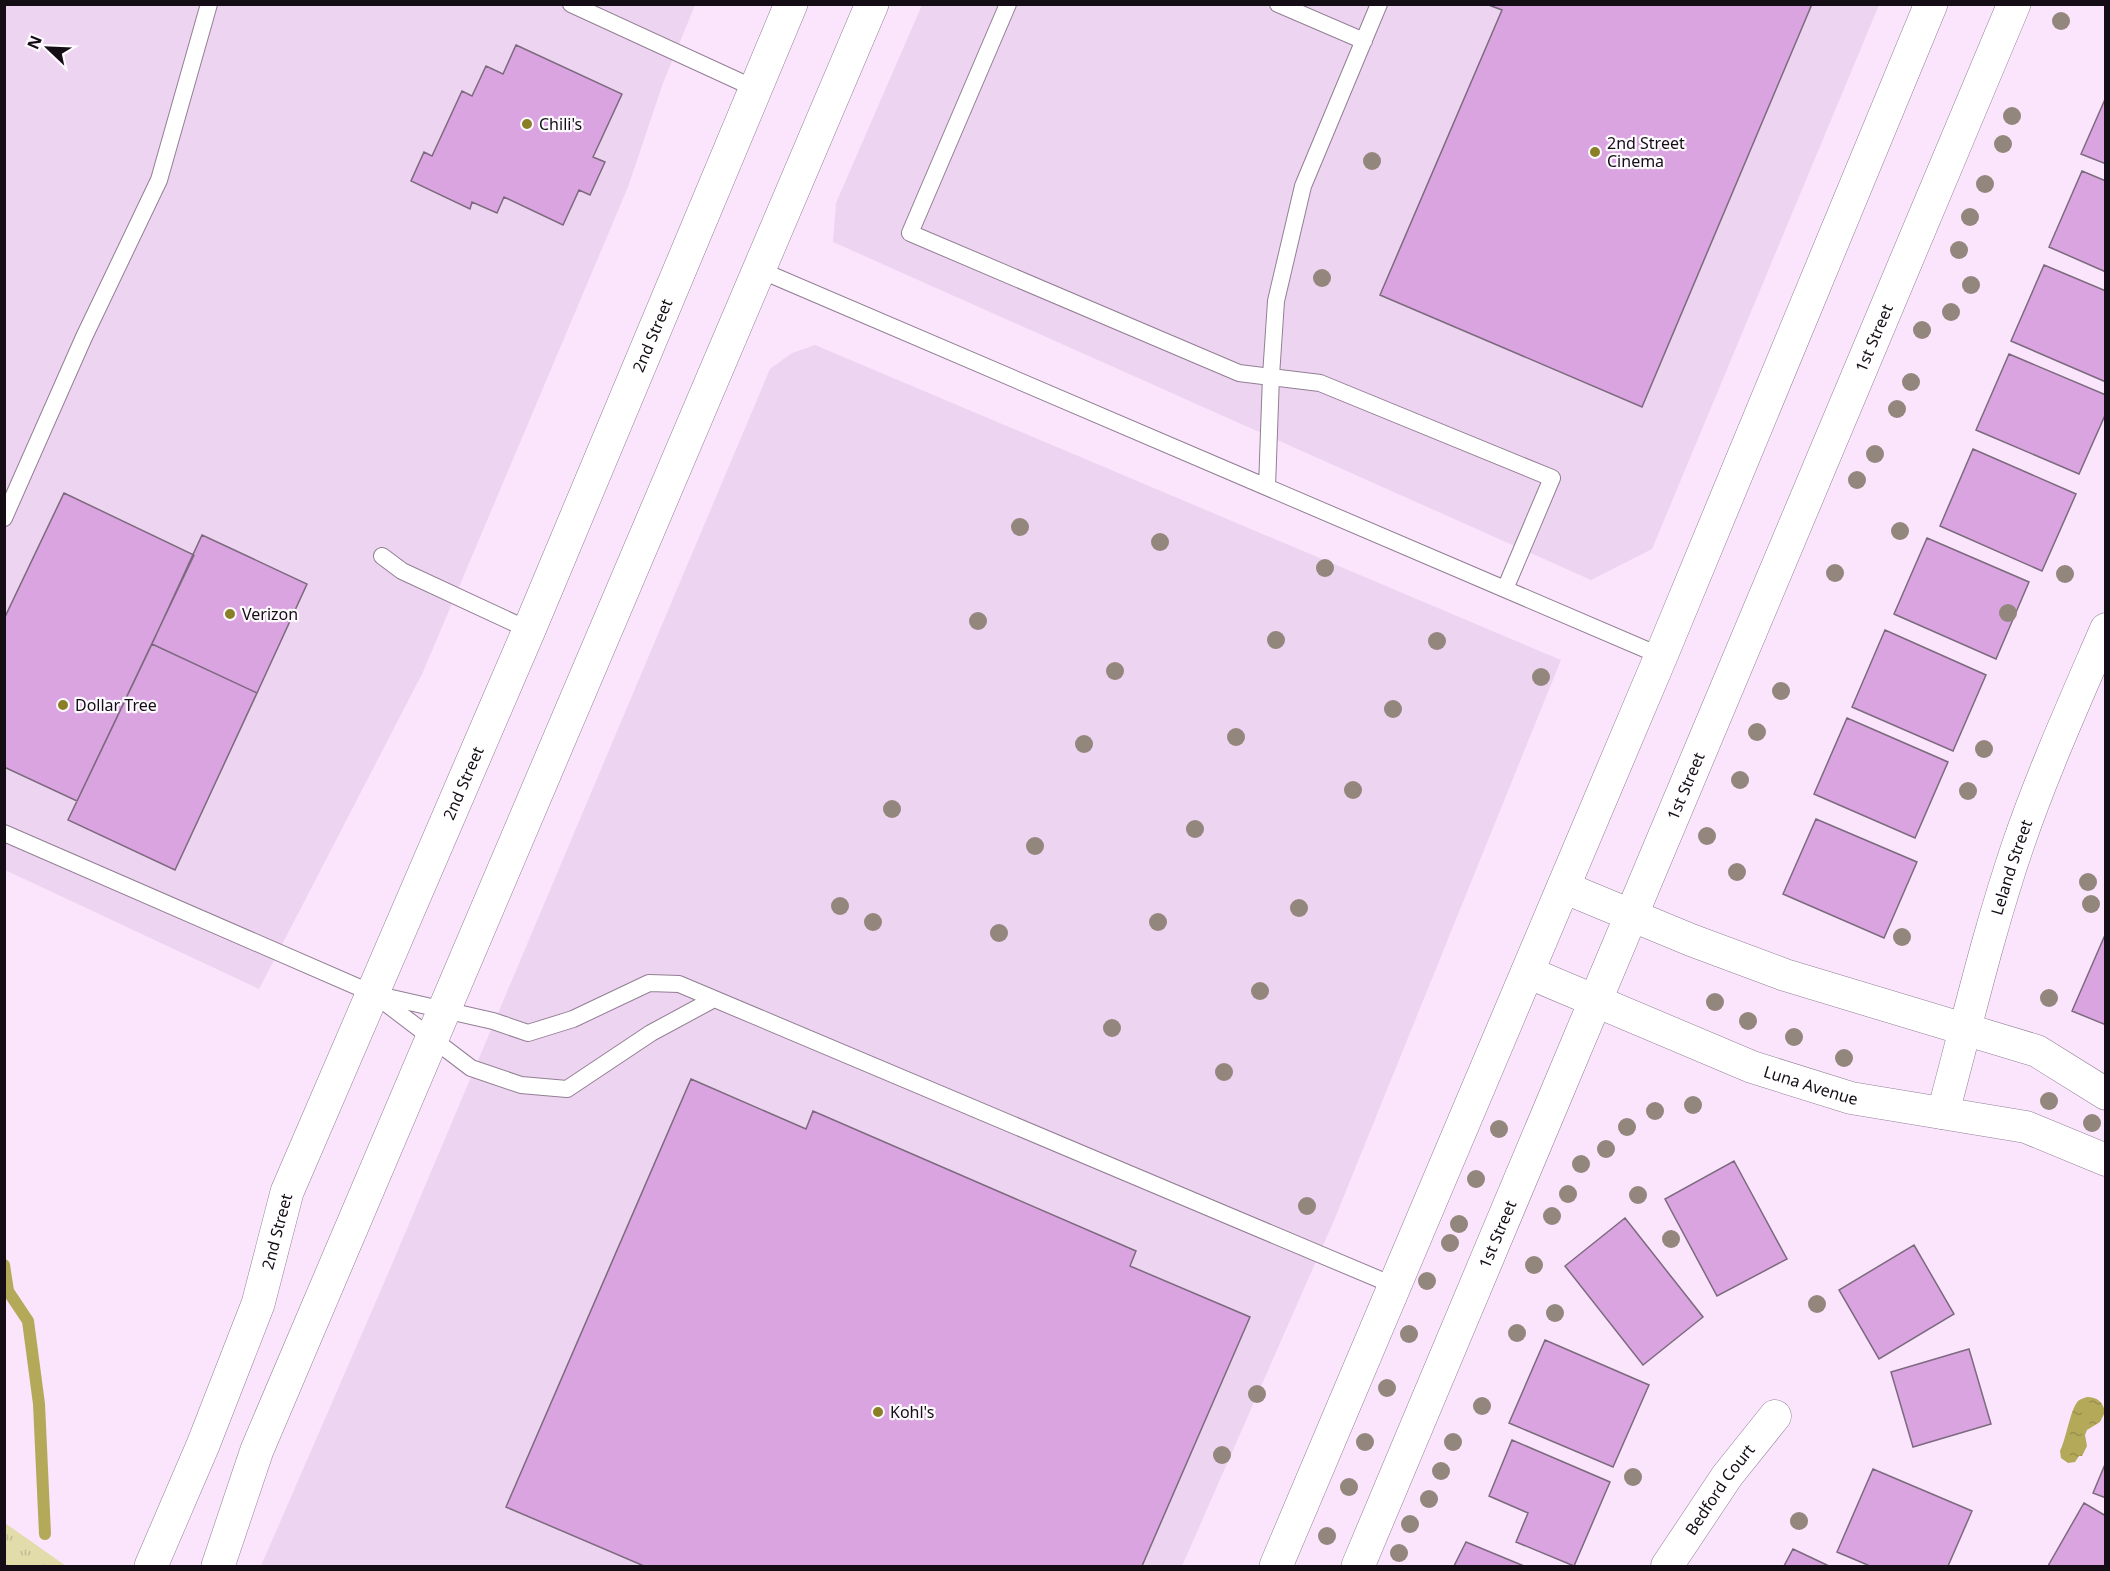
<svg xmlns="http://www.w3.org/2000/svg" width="2110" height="1571" font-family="'Noto Sans',sans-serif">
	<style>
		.built { fill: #edd4f0 }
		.grass { fill: url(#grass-tufts) }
		.water { fill: url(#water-ripples) }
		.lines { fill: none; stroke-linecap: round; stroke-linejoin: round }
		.stream { stroke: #b3a959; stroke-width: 12 }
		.building { fill: #daa4e0; stroke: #7c6a7e; stroke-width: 1.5 }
		.service-casing { stroke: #927f94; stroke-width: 18 }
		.minor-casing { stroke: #927f94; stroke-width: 33 }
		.tertiary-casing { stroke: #927f94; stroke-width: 34 }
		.service { stroke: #fff; stroke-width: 16 }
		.minor { stroke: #fff; stroke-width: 32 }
		.tertiary { stroke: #fff; stroke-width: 33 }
		.tree { fill: #92867d }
		.poi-dot { fill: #8a7f26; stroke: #fdf9fe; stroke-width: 2 }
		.labels { text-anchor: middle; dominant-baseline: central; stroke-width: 4.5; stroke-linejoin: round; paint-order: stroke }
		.poi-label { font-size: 16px; fill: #140d15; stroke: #fdf9fe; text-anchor: start }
		.street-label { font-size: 16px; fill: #140d15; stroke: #fdf9fe }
	</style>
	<defs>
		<pattern id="grass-tufts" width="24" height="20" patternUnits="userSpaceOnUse" patternTransform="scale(1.5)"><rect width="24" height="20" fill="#e2dcab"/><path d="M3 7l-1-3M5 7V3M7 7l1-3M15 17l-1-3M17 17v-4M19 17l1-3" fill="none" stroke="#c1bc92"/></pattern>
		<pattern id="water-ripples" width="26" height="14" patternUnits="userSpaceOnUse" patternTransform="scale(1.5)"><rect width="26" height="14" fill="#b3a959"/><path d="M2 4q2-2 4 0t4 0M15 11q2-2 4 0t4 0" fill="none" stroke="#99904d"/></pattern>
	</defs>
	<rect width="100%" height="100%" fill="#fae5fd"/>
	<path class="built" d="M5,5H695L663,83L628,187L423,672L259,989L5,870Z
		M922,5H1879L1652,549L1591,580L833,242L836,203Z
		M815,345L1561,660L1335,1218L1182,1566H261L387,1276L770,369L792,353Z"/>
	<path class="grass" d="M4,1523H5L66,1566H5Z"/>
	<path class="water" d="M2087,1397C2097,1397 2103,1402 2105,1412L2100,1422L2087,1430L2085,1435L2087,1446L2082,1456H2079L2075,1462L2068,1463L2061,1458L2060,1451C2066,1440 2070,1410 2078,1401C2080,1399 2084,1398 2087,1397Z"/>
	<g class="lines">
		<path class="stream" d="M4,1265L8,1291L28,1321L39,1404L45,1534"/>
	</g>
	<path class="building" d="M1486,4H1812L1642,407L1380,295L1502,10Z
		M516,45L622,94L593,157L605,162L590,195L579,190L563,225L504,197L497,213L472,202L470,209L411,181L424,152L432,156L462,91L472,96L486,66L503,74Z
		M2106,97V164L2081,154Z
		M2082,171L2106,181V272L2049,247Z
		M2044,265L2106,291V382L2011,341Z
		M2009,354L2106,395V413L2079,474L1976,430Z
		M1973,449L2076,494L2042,571L1940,526Z
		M64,493L194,555L77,801L4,767V619Z
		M202,535L307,584L257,693L152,644Z
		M1927,538L2029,582L1996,659L1894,614Z
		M1885,630L1986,675L1953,751L1852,707Z
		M152,644L257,693L175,870L68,820Z
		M1847,718L1948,762L1915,838L1814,794Z
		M1816,819L1917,862L1884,938L1783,894Z
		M2105,935H2106V1025L2072,1011Z
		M691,1079L806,1129L813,1111L1136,1251L1130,1266L1250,1317L1142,1566H644L506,1507Z
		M1734,1161L1787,1259L1717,1296L1665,1199Z
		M1625,1218L1703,1317L1643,1365L1565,1266Z
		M1914,1245L1954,1314L1879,1359L1839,1290Z
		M1545,1340L1649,1385L1613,1467L1509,1423Z
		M1969,1349L1991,1424L1913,1447L1891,1372Z
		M1512,1440L1610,1482L1574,1566L1516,1542L1528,1513L1489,1496Z
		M2106,1462V1498L2093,1493Z
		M1873,1469L1972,1511L1948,1566H1870L1837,1552Z
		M2084,1503L2106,1516V1566H2048Z
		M1466,1542L1524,1566H1454Z
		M1793,1549L1829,1566H1784Z"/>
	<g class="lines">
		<g class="service-casing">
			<path id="service" d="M571,4L756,89
				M1008,4L910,233L1239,373L1320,383L1552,478L1505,589
				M1278,4L1364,41
				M760,270L1661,656
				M1267,487L1271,376L1276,301L1303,186L1379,4
				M4,518L84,337L159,180L209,4
				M382,556L402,571L529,630
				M4,833L374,994L493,1021L528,1033L573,1019L649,983L679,984L1395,1286
				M379,998L471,1068L521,1085L567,1089L651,1033L714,999"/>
		</g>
		<g class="minor-casing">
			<g id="minor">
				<path d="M1563,887L1691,940L1785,975L2037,1051L2106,1094"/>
				<path id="s1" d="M1527,972L1752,1067L1851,1098L2026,1127L2106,1160"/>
				<path id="s2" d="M1943,1113C1967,1024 1988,933 2018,845C2043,772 2075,701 2106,629"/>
				<path id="s3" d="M1667,1566L1727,1476L1775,1416"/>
			</g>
		</g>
		<g class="tertiary-casing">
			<g id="tertiary">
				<path id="s4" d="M151,1566L203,1445L258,1304L287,1192L529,630L791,4"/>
				<path d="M218,1566L257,1450L872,4"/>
				<path d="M1276,1566L1661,656L1931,4"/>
				<path id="s5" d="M1358,1566L2014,4"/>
			</g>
		</g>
		<use href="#service" class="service"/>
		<use href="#minor" class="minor"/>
		<use href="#tertiary" class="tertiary"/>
	</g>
	<g class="tree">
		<circle cx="2061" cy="21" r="9"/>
		<circle cx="2012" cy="116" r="9"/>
		<circle cx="2003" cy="144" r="9"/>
		<circle cx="1372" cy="161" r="9"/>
		<circle cx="1985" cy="184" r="9"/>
		<circle cx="1970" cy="217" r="9"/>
		<circle cx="1959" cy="250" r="9"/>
		<circle cx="1322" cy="278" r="9"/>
		<circle cx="1971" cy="285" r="9"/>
		<circle cx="1951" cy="312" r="9"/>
		<circle cx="1922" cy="330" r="9"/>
		<circle cx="1911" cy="382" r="9"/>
		<circle cx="1897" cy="409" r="9"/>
		<circle cx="1875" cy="454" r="9"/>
		<circle cx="1857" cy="480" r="9"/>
		<circle cx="1020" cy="527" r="9"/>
		<circle cx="1900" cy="531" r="9"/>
		<circle cx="1160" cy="542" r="9"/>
		<circle cx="1325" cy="568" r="9"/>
		<circle cx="1835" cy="573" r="9"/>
		<circle cx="2065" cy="574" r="9"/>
		<circle cx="2008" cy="613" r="9"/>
		<circle cx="978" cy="621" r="9"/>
		<circle cx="1276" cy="640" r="9"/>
		<circle cx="1437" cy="641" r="9"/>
		<circle cx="1115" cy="671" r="9"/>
		<circle cx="1541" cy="677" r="9"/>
		<circle cx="1781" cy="691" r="9"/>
		<circle cx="1393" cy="709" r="9"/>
		<circle cx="1757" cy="732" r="9"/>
		<circle cx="1236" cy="737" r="9"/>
		<circle cx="1084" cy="744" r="9"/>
		<circle cx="1984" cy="749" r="9"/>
		<circle cx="1740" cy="780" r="9"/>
		<circle cx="1353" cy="790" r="9"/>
		<circle cx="1968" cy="791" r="9"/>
		<circle cx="892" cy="809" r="9"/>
		<circle cx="1195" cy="829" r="9"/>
		<circle cx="1707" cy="836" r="9"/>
		<circle cx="1035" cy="846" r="9"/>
		<circle cx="1737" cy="872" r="9"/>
		<circle cx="2088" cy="882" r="9"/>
		<circle cx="2091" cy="904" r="9"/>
		<circle cx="840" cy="906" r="9"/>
		<circle cx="1299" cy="908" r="9"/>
		<circle cx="873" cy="922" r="9"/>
		<circle cx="1158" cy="922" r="9"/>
		<circle cx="999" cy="933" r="9"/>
		<circle cx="1902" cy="937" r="9"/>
		<circle cx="1260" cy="991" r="9"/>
		<circle cx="2049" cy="998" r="9"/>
		<circle cx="1715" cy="1002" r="9"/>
		<circle cx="1748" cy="1021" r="9"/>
		<circle cx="1112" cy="1028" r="9"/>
		<circle cx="1794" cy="1037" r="9"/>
		<circle cx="1844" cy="1058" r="9"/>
		<circle cx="1224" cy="1072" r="9"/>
		<circle cx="2049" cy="1101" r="9"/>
		<circle cx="1693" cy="1105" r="9"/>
		<circle cx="1655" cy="1111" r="9"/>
		<circle cx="2092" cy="1123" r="9"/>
		<circle cx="1627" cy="1127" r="9"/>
		<circle cx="1499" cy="1129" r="9"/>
		<circle cx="1606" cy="1149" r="9"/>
		<circle cx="1581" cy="1164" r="9"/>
		<circle cx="1476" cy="1179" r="9"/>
		<circle cx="1568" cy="1194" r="9"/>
		<circle cx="1638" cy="1195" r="9"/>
		<circle cx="1307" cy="1206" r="9"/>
		<circle cx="1552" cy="1216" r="9"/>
		<circle cx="1459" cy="1224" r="9"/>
		<circle cx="1671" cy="1239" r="9"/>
		<circle cx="1450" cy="1243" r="9"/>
		<circle cx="1534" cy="1265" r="9"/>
		<circle cx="1427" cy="1281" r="9"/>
		<circle cx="1817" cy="1304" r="9"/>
		<circle cx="1555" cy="1313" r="9"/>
		<circle cx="1517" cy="1333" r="9"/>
		<circle cx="1409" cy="1334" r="9"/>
		<circle cx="1387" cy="1388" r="9"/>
		<circle cx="1257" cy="1394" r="9"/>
		<circle cx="1482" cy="1406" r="9"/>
		<circle cx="1365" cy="1442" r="9"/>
		<circle cx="1453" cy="1442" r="9"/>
		<circle cx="1222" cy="1455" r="9"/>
		<circle cx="1441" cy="1471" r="9"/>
		<circle cx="1633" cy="1477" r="9"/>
		<circle cx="1349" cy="1487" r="9"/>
		<circle cx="1429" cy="1499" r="9"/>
		<circle cx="1799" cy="1521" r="9"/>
		<circle cx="1410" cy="1524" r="9"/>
		<circle cx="1327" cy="1536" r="9"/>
		<circle cx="1399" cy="1553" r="9"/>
	</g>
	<g class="poi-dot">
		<circle cx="527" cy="124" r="6"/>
		<circle cx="1595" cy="152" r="6"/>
		<circle cx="230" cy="614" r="6"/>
		<circle cx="63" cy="705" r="6"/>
		<circle cx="878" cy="1412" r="6"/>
	</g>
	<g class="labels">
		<g class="poi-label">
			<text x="539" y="124">Chili's</text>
			<text x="1607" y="143">2nd Street<tspan x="1607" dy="18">Cinema</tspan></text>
			<text x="242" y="614">Verizon</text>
			<text x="75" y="705">Dollar Tree</text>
			<text x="890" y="1412">Kohl's</text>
		</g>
		<g class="street-label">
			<text stroke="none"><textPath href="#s4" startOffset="1330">2nd Street</textPath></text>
			<text stroke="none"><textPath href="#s5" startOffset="1332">1st Street</textPath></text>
			<text stroke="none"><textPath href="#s4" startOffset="844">2nd Street</textPath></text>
			<text stroke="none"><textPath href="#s5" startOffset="846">1st Street</textPath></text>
			<text stroke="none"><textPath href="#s2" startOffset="255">Leland Street</textPath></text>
			<text stroke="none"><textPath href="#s1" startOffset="306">Luna Avenue</textPath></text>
			<text stroke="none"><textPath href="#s4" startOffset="358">2nd Street</textPath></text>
			<text stroke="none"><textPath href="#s5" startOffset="360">1st Street</textPath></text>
			<text stroke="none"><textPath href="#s3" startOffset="93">Bedford Court</textPath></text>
		</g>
	</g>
	<rect width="2110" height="1571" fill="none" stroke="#140d15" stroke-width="12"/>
	<g transform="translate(48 48) rotate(293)" stroke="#fdf9fe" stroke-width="4.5" paint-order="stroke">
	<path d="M0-4.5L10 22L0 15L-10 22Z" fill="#140d15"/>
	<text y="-9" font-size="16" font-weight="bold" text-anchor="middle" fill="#140d15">N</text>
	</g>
</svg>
